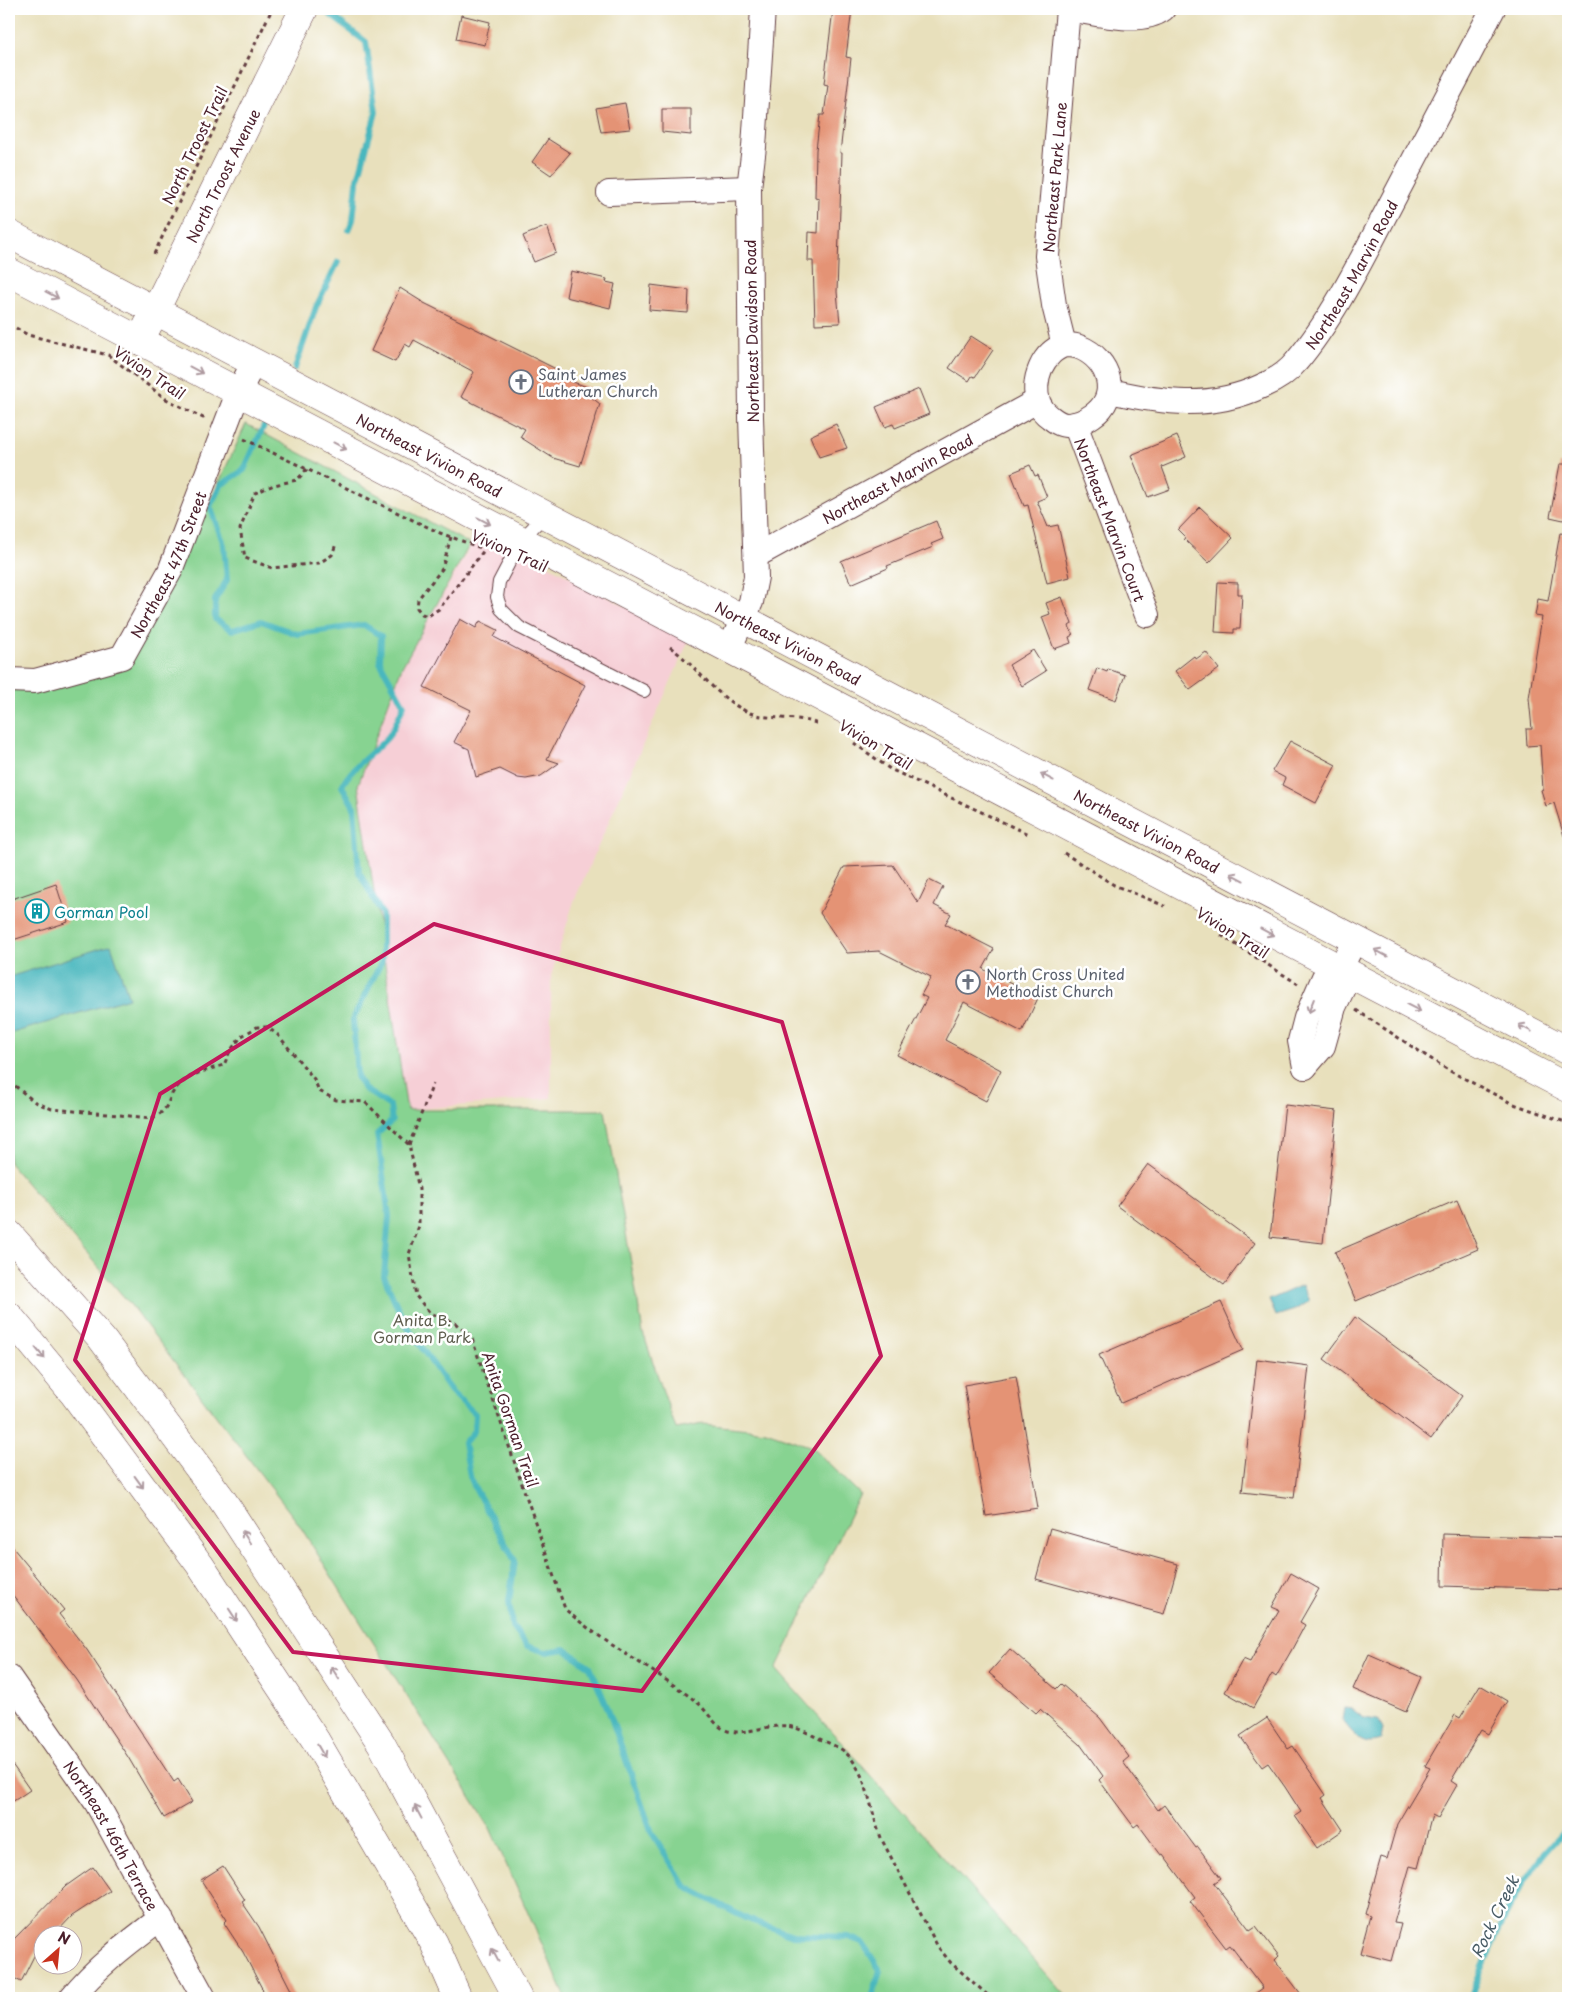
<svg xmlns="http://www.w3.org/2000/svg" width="1577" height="2007" font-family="'Playpen Sans',sans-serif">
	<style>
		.built { fill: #f6cfd6 }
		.green { fill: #87d391; stroke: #68795e }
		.water { fill: #48b7be; stroke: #496b74 }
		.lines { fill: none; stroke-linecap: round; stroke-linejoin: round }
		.stream { stroke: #48b7be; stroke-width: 6 }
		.building { fill: #e49374 }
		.lane-casing { stroke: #623c41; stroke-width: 14 }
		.street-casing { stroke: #623c41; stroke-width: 26 }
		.secondary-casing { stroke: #623c41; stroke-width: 29 }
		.primary-casing { stroke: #623c41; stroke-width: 29 }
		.highway-casing { stroke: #623c41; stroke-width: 29 }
		.path { stroke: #623c41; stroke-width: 3; stroke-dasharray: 4 4; stroke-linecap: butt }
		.lane { stroke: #fff; stroke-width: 12 }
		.street { stroke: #fff; stroke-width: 24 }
		.secondary { stroke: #fff; stroke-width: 28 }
		.primary { stroke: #fff; stroke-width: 28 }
		.highway { stroke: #fff; stroke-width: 28 }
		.oneway { stroke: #ae9aa0 }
		.marked { fill: none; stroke: #c2185b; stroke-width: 4; stroke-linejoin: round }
		.labels { text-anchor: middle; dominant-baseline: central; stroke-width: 5; stroke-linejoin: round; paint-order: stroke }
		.street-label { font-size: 15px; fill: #4a1f2b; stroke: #fff }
		.worship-label { font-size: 15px; fill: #5b616d; stroke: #fff; text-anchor: start }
		.culture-label { font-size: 15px; fill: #0d838f; stroke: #fff; text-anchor: start }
		.park-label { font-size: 15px; fill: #5f5e4f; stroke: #fff }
		.water-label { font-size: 16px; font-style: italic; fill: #495c66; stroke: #fff }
	</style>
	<rect width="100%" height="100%" fill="#fff"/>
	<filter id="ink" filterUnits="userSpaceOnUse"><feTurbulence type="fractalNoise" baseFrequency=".02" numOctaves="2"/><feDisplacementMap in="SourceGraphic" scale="10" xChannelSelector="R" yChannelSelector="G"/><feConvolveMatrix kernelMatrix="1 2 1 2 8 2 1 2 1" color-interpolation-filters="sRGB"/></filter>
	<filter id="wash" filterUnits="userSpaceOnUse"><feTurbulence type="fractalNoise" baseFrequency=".0096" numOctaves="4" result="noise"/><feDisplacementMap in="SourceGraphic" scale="20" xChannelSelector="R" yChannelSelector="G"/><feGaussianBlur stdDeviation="1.12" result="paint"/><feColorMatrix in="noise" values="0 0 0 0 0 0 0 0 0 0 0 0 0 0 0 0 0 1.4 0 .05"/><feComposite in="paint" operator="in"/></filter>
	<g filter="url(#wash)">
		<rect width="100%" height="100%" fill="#e8e0bc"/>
		<path class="built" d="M480,529L689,640L574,901L551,976V1098L407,1110L358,785L402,667Z"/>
		<path class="green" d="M246,424L470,544L402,667L358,785L407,1110H605L643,1333L676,1429L703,1424L766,1431L812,1447L860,1494L776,1669L1068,1998H566L490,1828L298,1523L130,1304L9,1163V680L122,657L200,523Z"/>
		<path class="water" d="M111,945L129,998L9,1034V977Z
			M1302,1285L1309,1301L1295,1310L1276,1316L1269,1300Z
			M1344,1708L1352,1709L1364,1718L1378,1720L1383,1728L1381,1740C1361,1747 1354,1734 1342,1720Z"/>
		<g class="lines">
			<path class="stream" d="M323,9L366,42L376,112L357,183L353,220L349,230
				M295,368L316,307L338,262
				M266,421L244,470L221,485L210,506L224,545L227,580L215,600V619L232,630L261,621L297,634L364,625L381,636L380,662L404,705C399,715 395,728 388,737C373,754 352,766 342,786L354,807L359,872L382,914V961L353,1019L357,1076L364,1089L390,1106L392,1121L377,1134L389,1216L384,1276L404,1322L452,1392L475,1414L474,1431L464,1443L471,1481L515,1561L509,1601L512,1626L527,1646L546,1652L565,1649L590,1667L608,1709L652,1833L686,1887L747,1919L793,1935L848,1937L862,1942L880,1970L872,1998
				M1470,1998C1489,1953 1506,1906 1535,1866C1545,1852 1557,1840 1568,1828"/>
		</g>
		<g id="blocks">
			<path class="building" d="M833,9H852L846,57L851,58L840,153H842L837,292L840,323L815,324L813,261H808L809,232L818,233L819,198L815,197L816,150L820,115H824L828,85L824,84Z
				M461,15L490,22L485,45L456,39Z
				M625,103L630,129L601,132L596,108Z
				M662,109H691V135L662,132Z
				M548,139L570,153L551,175L532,162Z
				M547,226L556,253L534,262L523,236Z
				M571,271L607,279L606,282L615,284L610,308L566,297Z
				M651,285L689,290L688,313L649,310Z
				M400,288L424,303L558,370L556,376L590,388L586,393L600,404L580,466L553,458L520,437L525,429L461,397L474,372L414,340L410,347L405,344L395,362L371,351Z
				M971,336L993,350L975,377L972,376L969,381L949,368Z
				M919,389L929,414L895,428L893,424L885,427L876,407Z
				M836,424L847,448L819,457L810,436Z
				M1177,436L1186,457L1162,467L1170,489L1148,497L1131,455Z
				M1560,464H1568V521L1550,517Z
				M1030,465L1035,476L1038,475L1047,497L1037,501L1048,527L1058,525L1070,577L1047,583L1028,505L1024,506L1011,473Z
				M1200,507L1233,538L1209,563L1184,539L1185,537L1178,530Z
				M936,521L943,539L931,544L933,547L887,566L888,568L851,584L841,561Z
				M1560,533L1568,534V678L1563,706H1568V835L1564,836L1554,803L1546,806L1541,790L1543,789L1540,745L1527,746L1526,729H1532L1529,698L1542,617L1535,616L1538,599L1548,601Z
				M1218,582L1238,583V594H1242L1240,629H1234V633L1215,632Z
				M1062,597L1072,624L1069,626L1073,635L1069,637L1071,643L1054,649L1042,617L1050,614L1046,603Z
				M460,619L476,628L480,621L498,630L494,637L585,685L547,759L559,763L541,776L526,779L518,778L500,769L476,777L469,749L454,742L471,710L424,687Z
				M1033,650L1046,671L1022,686L1009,665Z
				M1206,652L1219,669L1190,690L1175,671L1194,656L1196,659Z
				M1097,668L1107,672L1108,669L1125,675L1116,700L1089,690Z
				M1290,741L1336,765L1316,803L1282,785L1285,778L1272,771Z
				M893,865L918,903L929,880L943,887L934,905L951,914L945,924L994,949L983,969L1038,998L1022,1032L964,1002L945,1040L1001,1070L986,1101L897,1055L927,998L921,995L931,977L879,951L847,953L820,913L844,867Z
				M56,884L68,922L13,940L9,927V900Z
				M1285,1105L1337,1111L1323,1243L1270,1237Z
				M1148,1164L1255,1243L1224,1285L1117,1206Z
				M1457,1200L1478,1249L1356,1301L1335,1252Z
				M1221,1302L1243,1350L1121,1403L1099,1355Z
				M1355,1317L1462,1396L1431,1439L1324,1359Z
				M1257,1359L1309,1366L1294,1498L1242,1492Z
				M1016,1376L1038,1508L986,1516L964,1385Z
				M1050,1528L1178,1564L1164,1614L1036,1579Z
				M1443,1534L1568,1538V1590L1442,1586Z
				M9,1543L64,1610L59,1614L87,1650L174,1782L178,1779L192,1802L164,1818L128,1757L77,1680L9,1590Z
				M1291,1573L1319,1589L1300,1622L1305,1625L1291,1651L1276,1677L1272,1674L1253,1708L1225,1692L1243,1659L1250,1662L1264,1636L1279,1610L1272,1607Z
				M1010,1649L1056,1689L1061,1684L1100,1718L1129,1757L1123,1762L1158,1810L1164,1805L1196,1848L1198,1847L1221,1878L1214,1883L1250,1930L1256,1926L1279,1956L1275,1960L1304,1998H1249L1263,1988L1230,1945L1226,1948L1190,1901L1195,1897L1163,1854L1161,1855L1138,1824L1134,1827L1099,1780L1103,1776L1080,1744L1040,1709L1036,1713L989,1673Z
				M1369,1654L1421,1677L1406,1712L1353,1689Z
				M1480,1685L1507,1701L1488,1734L1481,1730L1451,1781L1457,1785L1438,1818L1432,1815L1418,1868L1410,1866L1402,1894L1394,1923L1401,1924L1391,1961L1360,1953L1370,1916L1365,1914L1381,1857L1387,1859L1397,1824L1430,1768L1425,1766L1455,1715L1460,1718Z
				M1267,1718L1288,1749L1293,1746L1326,1795L1322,1798L1343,1830L1317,1848L1295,1816L1301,1812L1285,1787L1268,1763L1262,1767L1240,1736Z
				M9,1760L30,1790L9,1804Z
				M223,1866L245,1900L242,1902L259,1927L295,1998H267L243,1952L224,1923L227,1920L201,1880Z
				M93,1867L110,1891L72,1916L55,1934H42V1940L21,1982L9,1975V1949L14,1939L66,1886Z"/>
		</g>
	</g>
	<g filter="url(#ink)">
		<use href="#blocks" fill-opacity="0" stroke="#623c41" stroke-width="1"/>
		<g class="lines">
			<g class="lane-casing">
				<path id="lane" d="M545,515L521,540L499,582L497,597L501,609L519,627L644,691"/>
			</g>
			<g class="street-casing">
				<g id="street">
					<path d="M1068,9C1095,13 1140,26 1163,9"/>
					<path d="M609,193L749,188"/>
					<path id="s1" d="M1064,345L1054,305L1047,256L1068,9"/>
					<path d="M1064,345C1069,345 1075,345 1079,347C1110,359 1121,397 1092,416C1085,421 1075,425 1067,425C1060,425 1055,421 1050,417C1029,403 1034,369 1051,353C1055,349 1060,347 1064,345Z"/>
					<path id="s2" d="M1110,391C1163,403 1211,410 1262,386C1274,381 1288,372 1296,362C1331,321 1361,261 1386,213C1422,145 1457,77 1493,9"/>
					<path id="s3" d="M1075,424L1147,615"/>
					<path id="s4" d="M757,555L1037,401"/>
					<path d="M729,649L751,602L756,577L751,417L749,188L754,147L763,9"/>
					<path id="s5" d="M9,680L35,681L122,657L170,571L238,393L254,362"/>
					<path d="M1305,1067L1323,1046L1334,1007L1344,986L1340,970L1355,939"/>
					<path d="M1305,1067L1300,1041L1306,1018L1324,977L1340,970"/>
					<path id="s6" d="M9,1677L96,1802L204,1998"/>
					<path d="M71,1998C97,1966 128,1943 161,1918"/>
				</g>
			</g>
			<g class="secondary-casing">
				<g id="secondary">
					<path id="s7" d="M140,341L304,9"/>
				</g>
			</g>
			<g class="primary-casing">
				<g id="primary">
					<path id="s8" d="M9,234L1568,1051"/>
					<path d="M9,272L1568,1088"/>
				</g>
			</g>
			<g class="highway-casing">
				<path id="highway" d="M9,1234L101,1338L221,1498L381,1743L518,1998
					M9,1316L73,1393L200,1565L316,1741L434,1943L458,1998"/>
			</g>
			<path class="path" d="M154,254L272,9
				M9,324L28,335L108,355L166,399L205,419
				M244,439L440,533L481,548
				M307,469L297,480L274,485L255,493L240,529L245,558L272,568L319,563L332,555L336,544
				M451,537L442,569L418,599L417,608L422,614L428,616L439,609L485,549
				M670,647C698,667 717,699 750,713C771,721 797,715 818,724
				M854,743L890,769L1028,834
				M1064,853L1114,885L1165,906
				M1221,935L1298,984
				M1356,1010L1448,1070L1511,1103L1568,1123
				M9,1081L35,1102L52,1109L152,1118C171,1110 166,1099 177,1087C189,1074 207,1070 224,1065L230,1051L242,1036L257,1027H267L278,1035L314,1079L319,1091L336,1100L365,1102L399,1135L409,1145L419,1189V1226L409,1254L416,1296L430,1313L455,1323L471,1336L565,1609C606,1646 655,1669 698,1703C708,1712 715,1727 728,1731C747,1735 768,1724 788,1726C799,1728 810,1734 820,1739C828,1743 840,1747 846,1753C869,1775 870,1813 882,1840L938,1947L951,1963L991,1998
				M409,1145L433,1084"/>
			<use href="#lane" class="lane"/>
			<use href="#street" class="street"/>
			<use href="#secondary" class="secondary"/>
			<use href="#primary" class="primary"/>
			<use href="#highway" class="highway"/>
		</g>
		<defs><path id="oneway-shaft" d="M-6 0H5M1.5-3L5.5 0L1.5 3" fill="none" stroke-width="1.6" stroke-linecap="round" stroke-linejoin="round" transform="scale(1.25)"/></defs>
		<g class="oneway">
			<use href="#oneway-shaft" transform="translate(52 295) rotate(28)"/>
			<use href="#oneway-shaft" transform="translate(196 370) rotate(28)"/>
			<use href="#oneway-shaft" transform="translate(340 446) rotate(28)"/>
			<use href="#oneway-shaft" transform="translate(484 521) rotate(28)"/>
			<use href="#oneway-shaft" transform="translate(1047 777) rotate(-152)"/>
			<use href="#oneway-shaft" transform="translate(1237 877) rotate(-152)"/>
			<use href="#oneway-shaft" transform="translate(1267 932) rotate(28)"/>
			<use href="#oneway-shaft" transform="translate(1381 953) rotate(-152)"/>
			<use href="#oneway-shaft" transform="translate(1311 1006) rotate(112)"/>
			<use href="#oneway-shaft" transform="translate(1414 1008) rotate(27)"/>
			<use href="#oneway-shaft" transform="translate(1525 1028) rotate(-152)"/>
			<use href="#oneway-shaft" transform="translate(40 1353) rotate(50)"/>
			<use href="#oneway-shaft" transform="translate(139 1482) rotate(54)"/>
			<use href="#oneway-shaft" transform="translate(246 1537) rotate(-123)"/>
			<use href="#oneway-shaft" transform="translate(233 1615) rotate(57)"/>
			<use href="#oneway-shaft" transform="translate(335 1673) rotate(-123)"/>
			<use href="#oneway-shaft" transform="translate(321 1751) rotate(60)"/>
			<use href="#oneway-shaft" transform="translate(418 1812) rotate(-118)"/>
			<use href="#oneway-shaft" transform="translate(495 1955) rotate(-118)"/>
		</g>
	</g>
	<path class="marked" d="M434,924L782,1022L881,1356L642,1691L293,1652L75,1360L160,1094Z"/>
	<defs>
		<g id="church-ring" transform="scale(1.25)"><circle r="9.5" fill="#fff" stroke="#6b7280" stroke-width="1.5"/><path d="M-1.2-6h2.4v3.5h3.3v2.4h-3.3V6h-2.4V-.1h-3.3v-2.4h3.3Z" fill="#6b7280"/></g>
		<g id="building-ring" transform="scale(1.25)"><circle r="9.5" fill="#fff" stroke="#0f9aa8" stroke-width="1.5"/><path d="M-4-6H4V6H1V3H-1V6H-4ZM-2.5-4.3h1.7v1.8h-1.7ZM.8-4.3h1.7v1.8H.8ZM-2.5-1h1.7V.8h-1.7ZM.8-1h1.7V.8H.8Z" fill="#0f9aa8"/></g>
	</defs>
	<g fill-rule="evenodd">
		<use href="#church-ring" x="521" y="382"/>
		<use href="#building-ring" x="37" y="911"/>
		<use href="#church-ring" x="968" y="982"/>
	</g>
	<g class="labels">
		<g class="street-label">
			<text transform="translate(194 145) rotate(-64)">North Troost Trail</text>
			<text stroke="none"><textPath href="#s7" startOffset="185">North Troost Avenue</textPath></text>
			<text stroke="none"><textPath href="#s1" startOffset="170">Northeast Park Lane</textPath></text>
			<text stroke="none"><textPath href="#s2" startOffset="301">Northeast Marvin Road</textPath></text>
			<text transform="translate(751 331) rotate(-91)">Northeast Davidson Road</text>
			<text transform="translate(150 372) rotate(34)">Vivion Trail</text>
			<text stroke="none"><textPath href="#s8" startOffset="475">Northeast Vivion Road</textPath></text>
			<text stroke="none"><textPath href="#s4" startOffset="160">Northeast Marvin Road</textPath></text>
			<text stroke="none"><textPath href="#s3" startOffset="102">Northeast Marvin Court</textPath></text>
			<text transform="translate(510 550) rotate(24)">Vivion Trail</text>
			<text stroke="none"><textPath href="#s5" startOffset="220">Northeast 47th Street</textPath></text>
			<text stroke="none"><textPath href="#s8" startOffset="880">Northeast Vivion Road</textPath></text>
			<text transform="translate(876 744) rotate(31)">Vivion Trail</text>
			<text stroke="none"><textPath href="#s8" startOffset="1285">Northeast Vivion Road</textPath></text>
			<text transform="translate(1233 932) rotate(32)">Vivion Trail</text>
			<text transform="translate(511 1419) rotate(71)">Anita Gorman Trail</text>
			<text stroke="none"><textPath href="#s6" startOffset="189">Northeast 46th Terrace</textPath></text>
		</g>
		<g class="worship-label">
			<text x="538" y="373">Saint James<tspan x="538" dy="17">Lutheran Church</tspan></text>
			<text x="986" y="973">North Cross United<tspan x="986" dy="17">Methodist Church</tspan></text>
		</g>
		<g class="culture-label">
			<text x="54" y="911">Gorman Pool</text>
		</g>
		<g class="park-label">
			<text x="422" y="1319">Anita B.<tspan x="422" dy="17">Gorman Park</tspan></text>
		</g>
		<g class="water-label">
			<text transform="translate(1494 1916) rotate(-64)">Rock Creek</text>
		</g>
	</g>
	<rect width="1577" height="2007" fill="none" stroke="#fff" stroke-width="30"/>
	<g transform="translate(58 1950) rotate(27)"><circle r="24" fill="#ffffff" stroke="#b7a5aa"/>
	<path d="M0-4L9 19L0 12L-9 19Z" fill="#c8321e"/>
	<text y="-8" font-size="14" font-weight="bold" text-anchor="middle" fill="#4a1f2b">N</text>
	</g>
</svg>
